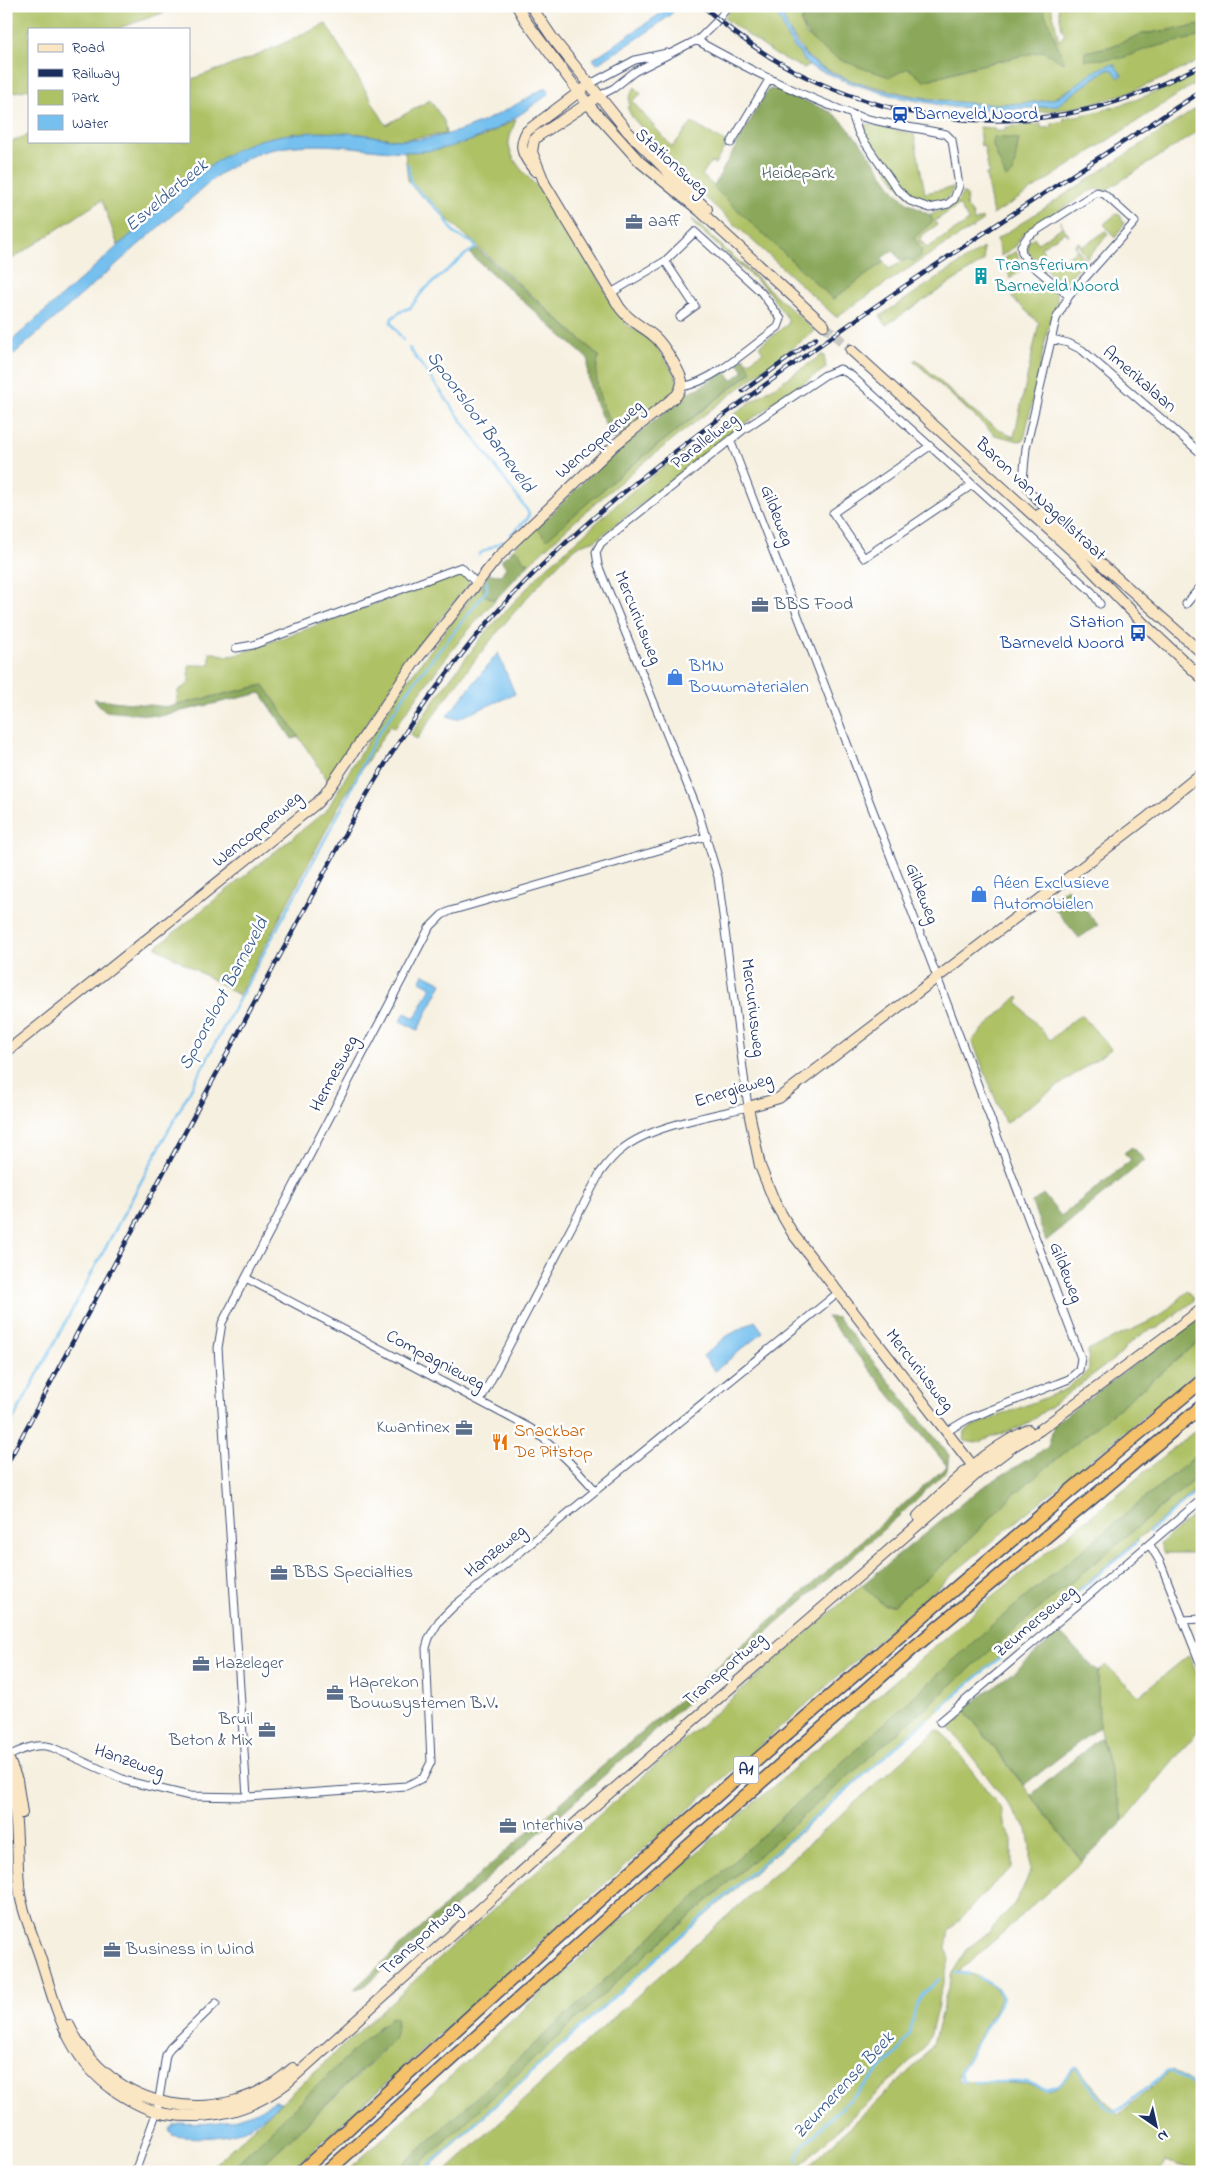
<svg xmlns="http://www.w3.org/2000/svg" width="1208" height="2178" font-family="'Indie Flower',sans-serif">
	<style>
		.green { fill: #aec165; stroke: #647862; fill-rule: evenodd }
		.forest { fill: #8aa75a; stroke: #526b5c }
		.water { fill: #75c0ee; stroke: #4878a6 }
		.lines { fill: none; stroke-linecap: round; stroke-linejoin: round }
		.stream { stroke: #75c0ee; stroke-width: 2.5 }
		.secondary-tunnel { stroke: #cac9c6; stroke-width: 10; stroke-dasharray: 10 5; stroke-linecap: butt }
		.street-casing { stroke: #3c4c72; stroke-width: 9 }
		.secondary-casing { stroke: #3c4c72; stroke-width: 12 }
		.highway-casing { stroke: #3c4c72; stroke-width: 15 }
		.street { stroke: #fff; stroke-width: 7 }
		.secondary { stroke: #fbe6c4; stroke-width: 10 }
		.highway { stroke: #f5c16b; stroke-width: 12 }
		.rail-casing { stroke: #1b2f5e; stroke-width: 4.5 }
		.rail { stroke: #fff; stroke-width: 2.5; stroke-dasharray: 8; stroke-linecap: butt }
		.labels { text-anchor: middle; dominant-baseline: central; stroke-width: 5; stroke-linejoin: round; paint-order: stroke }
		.shield { fill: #fff; stroke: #5f6d8e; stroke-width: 1 }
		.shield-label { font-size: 16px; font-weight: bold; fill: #1b2f5e }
		.transit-label { font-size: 18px; fill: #164399; stroke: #fff; text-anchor: start }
		.street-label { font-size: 18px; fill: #1b2f5e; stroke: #fff }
		.park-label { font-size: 18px; fill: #475b60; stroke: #fff }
		.service-label { font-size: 18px; fill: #4e5e75; stroke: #fff; text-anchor: start }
		.culture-label { font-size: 18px; fill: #0d838f; stroke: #fff; text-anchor: start }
		.shop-label { font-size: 18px; fill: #366cbe; stroke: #fff; text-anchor: start }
		.food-label { font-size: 18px; fill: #c56008; stroke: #fff; text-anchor: start }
		.water-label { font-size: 19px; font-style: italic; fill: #365a89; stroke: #fff }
	</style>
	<rect width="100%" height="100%" fill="#fff"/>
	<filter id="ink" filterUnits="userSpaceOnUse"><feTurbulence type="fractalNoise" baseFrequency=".02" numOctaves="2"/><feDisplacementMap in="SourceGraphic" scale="10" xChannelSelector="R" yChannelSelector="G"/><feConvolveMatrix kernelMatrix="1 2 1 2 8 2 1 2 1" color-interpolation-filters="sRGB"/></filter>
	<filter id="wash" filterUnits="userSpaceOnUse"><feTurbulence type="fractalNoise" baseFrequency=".0096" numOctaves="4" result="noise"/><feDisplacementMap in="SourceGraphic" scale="20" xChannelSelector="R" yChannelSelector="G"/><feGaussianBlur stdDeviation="1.12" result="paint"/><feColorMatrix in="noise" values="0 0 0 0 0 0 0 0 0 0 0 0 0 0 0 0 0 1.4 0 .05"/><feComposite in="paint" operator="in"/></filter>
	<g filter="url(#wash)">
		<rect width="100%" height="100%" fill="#f6f0e0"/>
		<path class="green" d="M6,6H183L116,29H29V89L6,94Z
			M733,6H817L806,13L801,22L806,35L844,62L908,68L924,81L968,68L1043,51L1042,6H1051L1059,41L1065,34L1062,29L1058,6H1202V25L1142,34L1112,46L1085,52L1122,58L1149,48L1202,36V59C1152,86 1091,111 1034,112V107L1056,106L1107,69L1113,70L1114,64L1051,100L1026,103L975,105L913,96L852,81L820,66L806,55L786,26L788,39L809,66L803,68L776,55L724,18Z
			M326,24L386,125L430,100L444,121L446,134L399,140L358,134H292L200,174L118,246L102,200L6,263V143L29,135V141H189V80L251,58Z
			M1202,69V79L993,215L986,174L989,173L984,146H981L979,127L994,128V131H1005V127L1041,124V128L1052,127V123L1064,121V118C1113,111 1159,93 1202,69Z
			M635,87L641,94L632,101L672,147L692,123L727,143L715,164L711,162L702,175L833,299L884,262L889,269L922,251L914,238L933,221L930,215C943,208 957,208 963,192L967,196L966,205L973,215L974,222L982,218V222L921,260L836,317L695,188L632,117L627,107H629V98ZM959,205L969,221L927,248L922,242L919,243L921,236L937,225L935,221Z
			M1202,105V129L1105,191L1097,189L1088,192L1022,235L1016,246L1001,256L997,239Z
			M516,119C514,126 508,139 509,146C514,169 537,183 550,201L627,325L652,340L675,374L678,385L672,395L619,436C603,412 591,384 599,356L414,189L408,180L405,152L462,143L483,137Z
			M869,124L914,134L925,193L954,187L948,198L930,205L907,196L895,181L864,136V125Z
			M1116,214L1120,215L1124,224L1115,238L1104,224Z
			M692,219L815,331C717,405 617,478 528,565V562H524L514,550L508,556L505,557L535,527L547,538L615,479L752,372L743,358L744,357L749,362L763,352L759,346L788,324V319L766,289L696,226Z
			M1060,221L1069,236L1065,232L1041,247L1044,253L1036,258L1030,257L1027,249L1028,242L1034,237L1038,243L1062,227Z
			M1106,231L1108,234L1087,258L1077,243L1079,242L1082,247Z
			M1075,244L1085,261L1063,284L1048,272L1045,265L1049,260L1053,266L1077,250Z
			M983,248L984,261L886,325L880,316Z
			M1016,251L1023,268L1010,279L1005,258Z
			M1041,278L1054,289L1058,300L1049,324L1024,440L1019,441L995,435L914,361L916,359C945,385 978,422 1014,437L1039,323L1011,297Z
			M822,355H824L826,368L741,426L596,540L580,545L569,553C512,610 463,673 417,739L410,735L447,683L485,633L545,569L631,492L720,424H724L733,414Z
			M462,572L470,583C416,644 373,713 329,782L264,685L176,705L178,691L189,683V665H210V652L228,656L236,655Z
			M482,583L490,599L495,600C457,641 426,683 395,728L390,726L343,798L239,995L156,947L327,810L352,766L404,685Z
			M1018,996L1020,999L1017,1002L1050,1040L1081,1014L1111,1049L1005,1123L972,1040Z
			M1188,1291L1193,1296L1194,1301L1158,1328L1148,1330L1125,1347L1121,1354L1024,1426L976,1443L964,1441L965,1431L971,1427L1067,1389C1072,1381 1083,1378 1089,1369L1088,1350L1159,1317Z
			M1202,1339V1368L956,1571L591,1896L289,2172H255L383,2051L381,2025L228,2172H206C421,1972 640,1777 862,1585L884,1605H894L952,1557L1012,1496Z
			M1202,1425V1451L992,1625L395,2172H346L655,1889L980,1607Z
			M1202,1473V1485L1008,1649L640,1973L424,2172H412L635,1965L1002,1640Z
			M1202,1508V1553H1164L1160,1544Z
			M1189,1655L1202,1687V1726L1124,1821L1099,1727L1098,1672L1106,1665L1139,1696Z
			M964,1709L1082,1861L959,1972C975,1973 993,1981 1001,1997L958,2075V2081L1026,2084L1049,2090L1058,2087L1077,2067L1118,2115L1172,2070L1202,2089V2172L1165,2161L1160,2172H802L923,2058L933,2044L952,1973L968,1948L989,1932L1014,1904L1023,1888L1030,1872V1846L1027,1829L950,1728L951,1720Z
			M937,1730L943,1733L1002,1810L1005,1828L1012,1839V1868L991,1886L949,1931L946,1948L949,1960L931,2033L923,2050L793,2172H445L649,1985Z"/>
		<path class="forest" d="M817,6H1042L1063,58V63L1043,51L968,68L924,81L908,68L890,77C858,67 815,56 801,22L806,13Z
			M1202,25V36L1149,48L1122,58L1084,60L1085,52L1112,46L1142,34Z
			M771,89L779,90L831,112L843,122L858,140H859L895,191L907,203L930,215L933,221L914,238L922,251L920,257L913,261L908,259L901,261L893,250L882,258L884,262L833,299L713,187L767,91Z
			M993,137L1019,139L1013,173L1006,178L993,146Z
			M477,248L599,356C591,384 603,412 619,436L614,440C603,422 582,380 589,360L470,254Z
			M743,358L752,371L615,479L547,539L535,527L548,517L602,463L674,405L685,393L699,388L725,371L732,380L744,371L738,362Z
			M514,550L519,551L524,562H528V565L495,600L484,595L482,583L489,574L501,575L506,567L502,562V559Z
			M264,685L299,737L292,739L261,693L160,716L104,711L94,699L168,707Z
			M1067,888L1098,925L1079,938L1049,902Z
			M1132,1147L1145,1160L1046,1241L1032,1203L1043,1194L1061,1216L1131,1160L1124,1153Z
			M1202,1314V1339L1012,1496L952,1557L894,1605H884L862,1585L978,1490L1048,1447L1054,1424Z
			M827,1317L838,1318L949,1455L947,1470L901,1514L365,1986L353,1990C546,1810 750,1641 947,1466Z
			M1202,1451V1473L1002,1640L635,1965L412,2172H395L992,1625Z
			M1059,1632L1098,1672L1099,1727L1024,1785L964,1709L1020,1667Z
			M1101,1737L1124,1821L1082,1861L1031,1795Z
			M392,2017L396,2018L397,2026L393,2040L255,2172H228L357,2047Z"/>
		<path class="water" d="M672,6H678C669,21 614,53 597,64L593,59Z
			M774,6H779C785,23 793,43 806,56C849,97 992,112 1048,100C1072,96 1087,68 1114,64L1122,75L1119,78L1113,70L1107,69L1056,106L1002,110L952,107L896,97L847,82L809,66L788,39Z
			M546,87L549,94C510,122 483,142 434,150C402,155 371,148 339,146C313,144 284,145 259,153C245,158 231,167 218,175L6,361V346C53,304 100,262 147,220C181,191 216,153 260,140C292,131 326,131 358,134C372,135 385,139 399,140C454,142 501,114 546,87Z
			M498,653L515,694L457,719L447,716Z
			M424,974L442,983L418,1030L400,1021L405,1013L415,1018L431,987L420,981Z
			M755,1321L763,1332L715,1371L703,1356L727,1336Z
			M274,2101L281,2102C270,2112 259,2122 246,2129C230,2138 191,2140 172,2135L169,2130L173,2125L180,2123C213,2126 246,2120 274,2101Z"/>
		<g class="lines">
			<path class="stream" d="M403,340L391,323L392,318L403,310L410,308L423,291L466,254L476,248L473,243L455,234L441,212L411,184L408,164
				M409,348L529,513L528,518L510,535
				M479,555V554L503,541
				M6,1433L345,802L375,739L409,689L487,590V581
				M1149,1532L1202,1487
				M939,1709L1138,1541
				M955,1973L970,1974
				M966,2082L962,2081L960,2072L1003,1998L997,1988L978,1977
				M974,2082H1026L1046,2089L1059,2085L1074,2068L1077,2069L1108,2109L1113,2112L1119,2110L1167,2072L1170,2071L1202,2090
				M798,2161L797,2158L804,2145L898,2052L910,2033L916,2006L922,1995L939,1979
				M422,2172L728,1893L928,1719"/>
		</g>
	</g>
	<g filter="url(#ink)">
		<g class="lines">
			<path class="secondary-tunnel" d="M824,325L851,350"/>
			<g class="street-casing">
				<path id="street" d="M696,40C746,68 799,95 852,114C883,125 915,127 946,134L952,140L959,186L954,199L948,204L930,208L910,201L897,189L859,134L852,114
					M590,84L635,60L667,53
					M599,96L614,88L634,72L699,39L718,20L728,6
					M731,143L770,78
					M1097,192L1104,194L1135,222L1069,296L1027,261L1022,253L1021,246L1028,236Z
					M611,293L665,261
					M680,317L695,306L665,261L695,232L761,292L781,319L778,327C751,347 714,381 682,387
					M1052,339L1068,343L1082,350L1202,454
					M731,442L937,977L1081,1358L1079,1370L1069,1379L968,1419L946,1432
					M930,446L833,513L864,558L972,485
					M1059,525L1030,492L1023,480L1026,448L1056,319L1069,296
					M1186,604L1202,585
					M236,648L253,645L461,567L476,583
					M246,1278L530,1428C555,1446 575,1467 595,1490
					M480,1401L600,1173C606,1165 613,1156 621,1150C649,1126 711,1116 748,1107L718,877L698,811L598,565L596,552L601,543L743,430L825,375L840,369L852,376L1092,592L1100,604
					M1150,1545L1160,1562L1202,1668
					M1182,1620L1202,1619
					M940,1722L1202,1499
					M6,1757C22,1750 34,1743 51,1747L127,1781L190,1796L247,1797L406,1786L423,1778L431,1762L426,1648L429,1638L439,1621L454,1606L838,1293
					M247,1797L218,1348L222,1323L429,928L442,915L450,911L707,836
					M135,2172L157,2111L166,2055L170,2048L216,2003"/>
			</g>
			<g class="secondary-casing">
				<path id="secondary" d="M517,6L525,20L587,103L640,162L700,211L824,325
					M531,6L554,40L628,132L679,183L707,209
					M535,171C524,157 517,148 527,131L583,89
					M851,350L1078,556L1145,625L1202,678
					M1040,514L1064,531L1202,653
					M6,1052L317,803L325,794L414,663L498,557L616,444L677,395C680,390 682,386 682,381C680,371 663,344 655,337C643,326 631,323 620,308L545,184L532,152L534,140L538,136L599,96
					M976,1470L793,1234L775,1203L760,1166L748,1107L779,1098L1149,816L1202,773
					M918,1516C952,1483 985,1450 1028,1430
					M6,1752L17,1780L22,1813
					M6,1775C21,1814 15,1854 20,1894C24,1918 35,1940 42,1963C58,2014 68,2058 115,2091C130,2101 148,2111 166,2114C211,2121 252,2110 287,2083L599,1802L979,1472L1015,1445L1040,1430L1202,1309
					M69,2025C110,2112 222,2133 293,2068"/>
			</g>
			<g class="highway-casing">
				<path id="highway" d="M301,2172C594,1900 894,1635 1202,1381
					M327,2172L651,1879L911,1650L1202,1406"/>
			</g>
			<use href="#street" class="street"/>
			<use href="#secondary" class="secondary"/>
			<use href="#highway" class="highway"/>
			<g class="rail-casing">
				<path id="rail" d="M703,6C807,102 952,142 1089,109C1129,100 1166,83 1202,65
					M743,391L816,338
					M6,1466L359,808C401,734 449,665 506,602C585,517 679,447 773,379C912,277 1057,185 1202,91"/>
			</g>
			<use href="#rail" class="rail"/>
		</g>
	</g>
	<defs>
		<g id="station-bare" transform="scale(1.35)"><path d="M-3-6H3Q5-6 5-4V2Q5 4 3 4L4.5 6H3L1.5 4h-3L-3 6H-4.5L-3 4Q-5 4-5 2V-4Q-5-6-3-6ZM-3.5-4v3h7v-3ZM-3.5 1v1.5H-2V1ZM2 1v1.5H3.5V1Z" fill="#1a4fb4" stroke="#fff" stroke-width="2.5" paint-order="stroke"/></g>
		<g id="office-bare" transform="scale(1.35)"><path d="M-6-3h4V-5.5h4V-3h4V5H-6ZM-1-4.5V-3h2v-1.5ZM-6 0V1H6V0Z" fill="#5c6f8a" stroke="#fff" stroke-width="2.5" paint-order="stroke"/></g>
		<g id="building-bare" transform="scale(1.35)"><path d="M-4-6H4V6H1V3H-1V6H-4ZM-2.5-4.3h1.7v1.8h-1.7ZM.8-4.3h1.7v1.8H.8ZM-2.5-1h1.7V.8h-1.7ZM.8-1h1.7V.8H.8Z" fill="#0f9aa8" stroke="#fff" stroke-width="2.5" paint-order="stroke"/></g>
		<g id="bus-bare" transform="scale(1.35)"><path d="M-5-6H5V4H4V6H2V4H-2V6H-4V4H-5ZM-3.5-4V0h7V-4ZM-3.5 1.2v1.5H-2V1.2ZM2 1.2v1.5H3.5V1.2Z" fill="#1a4fb4" stroke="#fff" stroke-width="2.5" paint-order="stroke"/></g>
		<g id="shop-bare" transform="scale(1.35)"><path d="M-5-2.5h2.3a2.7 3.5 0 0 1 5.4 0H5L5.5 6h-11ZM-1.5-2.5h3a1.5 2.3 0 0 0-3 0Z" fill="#3f7fe0" stroke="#fff" stroke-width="2.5" paint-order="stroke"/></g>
		<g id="restaurant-bare" transform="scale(1.35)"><path d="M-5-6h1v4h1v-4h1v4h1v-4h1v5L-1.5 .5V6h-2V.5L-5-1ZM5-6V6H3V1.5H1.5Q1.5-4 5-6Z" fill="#e8710a" stroke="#fff" stroke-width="2.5" paint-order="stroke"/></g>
	</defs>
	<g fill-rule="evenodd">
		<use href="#station-bare" x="900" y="115"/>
		<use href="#office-bare" x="634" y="222"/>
		<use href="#building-bare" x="981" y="276"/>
		<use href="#office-bare" x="760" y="605"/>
		<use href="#bus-bare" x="1138" y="633"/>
		<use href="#shop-bare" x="675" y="677"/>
		<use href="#shop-bare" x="979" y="894"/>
		<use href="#office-bare" x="464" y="1428"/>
		<use href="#restaurant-bare" x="500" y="1442"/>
		<use href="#office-bare" x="279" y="1573"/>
		<use href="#office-bare" x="201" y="1664"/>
		<use href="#office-bare" x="335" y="1693"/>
		<use href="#office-bare" x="267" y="1730"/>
		<use href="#office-bare" x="508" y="1826"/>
		<use href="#office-bare" x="112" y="1950"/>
	</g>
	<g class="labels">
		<rect class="shield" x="733.5" y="1756.5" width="25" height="27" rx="4"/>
		<g class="shield-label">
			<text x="746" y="1770">A1</text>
		</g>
		<g class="transit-label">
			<text x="914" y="115">Barneveld Noord</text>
			<text x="1124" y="623" text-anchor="end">Station<tspan x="1124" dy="21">Barneveld Noord</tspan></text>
		</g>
		<g class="street-label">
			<text transform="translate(671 163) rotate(42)">Stationsweg</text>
			<text transform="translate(1139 380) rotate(41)">Amerikalaan</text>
			<text transform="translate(600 440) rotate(-41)">Wencopperweg</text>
			<text transform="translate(705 442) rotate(-38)">Parallelweg</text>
			<text transform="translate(1040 500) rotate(43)">Baron van Nagellstraat</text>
			<text transform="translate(776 516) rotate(69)">Gildeweg</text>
			<text transform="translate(637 618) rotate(68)">Mercuriusweg</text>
			<text transform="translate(258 830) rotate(-39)">Wencopperweg</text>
			<text transform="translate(921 894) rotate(69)">Gildeweg</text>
			<text transform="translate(752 1008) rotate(83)">Mercuriusweg</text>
			<text transform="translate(335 1074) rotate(-62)">Hermesweg</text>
			<text transform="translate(734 1091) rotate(-17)">Energieweg</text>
			<text transform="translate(1065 1273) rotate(69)">Gildeweg</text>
			<text transform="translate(435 1361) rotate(28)">Compagnieweg</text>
			<text transform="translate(919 1371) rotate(52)">Mercuriusweg</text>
			<text transform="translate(496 1552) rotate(-39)">Hanzeweg</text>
			<text transform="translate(1036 1622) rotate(-40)">Zeumerseweg</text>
			<text transform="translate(725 1670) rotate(-41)">Transportweg</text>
			<text transform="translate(129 1762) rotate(19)">Hanzeweg</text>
			<text transform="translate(421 1939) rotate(-42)">Transportweg</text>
		</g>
		<g class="park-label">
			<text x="798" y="174">Heidepark</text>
		</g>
		<g class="service-label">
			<text x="648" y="222">aaff</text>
			<text x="774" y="605">BBS Food</text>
			<text x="450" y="1428" text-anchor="end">Kwantinex</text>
			<text x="293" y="1573">BBS Specialties</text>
			<text x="215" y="1664">Hazeleger</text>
			<text x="349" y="1683">Haprekon<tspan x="349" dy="21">Bouwsystemen B.V.</tspan></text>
			<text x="253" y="1720" text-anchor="end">Bruil<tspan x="253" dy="21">Beton &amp; Mix</tspan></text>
			<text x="522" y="1826">Interhiva</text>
			<text x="126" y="1950">Business in Wind</text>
		</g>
		<g class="culture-label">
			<text x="995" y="266">Transferium<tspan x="995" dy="21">Barneveld Noord</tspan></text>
		</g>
		<g class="shop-label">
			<text x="689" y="667">BMN<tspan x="689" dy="21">Bouwmaterialen</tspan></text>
			<text x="993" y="884">Aéen Exclusieve<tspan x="993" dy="21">Automobielen</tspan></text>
		</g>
		<g class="food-label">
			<text x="514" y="1432">Snackbar<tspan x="514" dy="21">De Pitstop</tspan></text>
		</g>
		<g class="water-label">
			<text transform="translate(167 196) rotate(-40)">Esvelderbeek</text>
			<text transform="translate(480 422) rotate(54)">Spoorsloot Barneveld</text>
			<text transform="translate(224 994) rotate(-62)">Spoorsloot Barneveld</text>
			<text transform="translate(844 2086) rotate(-47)">Zeumerense Beek</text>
		</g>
	</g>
	<rect width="1208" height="2178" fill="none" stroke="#fff" stroke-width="25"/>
	<rect x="28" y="28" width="162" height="115" fill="#ffffff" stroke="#a4acbf"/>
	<rect x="38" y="44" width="25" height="8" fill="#fbe6c4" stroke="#a4acbf"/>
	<text x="72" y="52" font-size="15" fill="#1b2f5e">Road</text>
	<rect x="38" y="69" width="25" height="8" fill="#1b2f5e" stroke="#a4acbf"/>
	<text x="72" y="78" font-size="15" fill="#1b2f5e">Railway</text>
	<rect x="38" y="90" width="25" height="15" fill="#aec165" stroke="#a4acbf"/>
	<text x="72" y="102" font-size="15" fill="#1b2f5e">Park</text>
	<rect x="38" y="115" width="25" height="15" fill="#75c0ee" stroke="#a4acbf"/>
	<text x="72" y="128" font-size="15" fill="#1b2f5e">Water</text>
	<g transform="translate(1156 2126) rotate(146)" stroke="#ffffff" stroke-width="4" paint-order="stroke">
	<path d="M0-4L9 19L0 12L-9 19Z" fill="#1b2f5e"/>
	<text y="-8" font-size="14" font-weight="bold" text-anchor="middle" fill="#1b2f5e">N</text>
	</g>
</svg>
